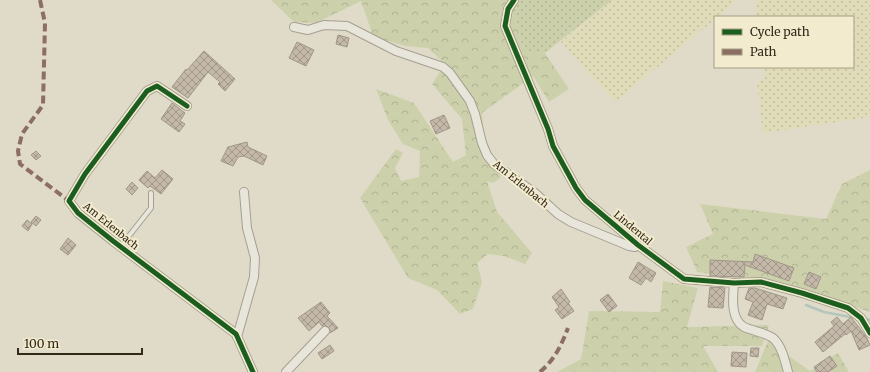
<svg xmlns="http://www.w3.org/2000/svg" width="870" height="372" font-family="Merriweather,serif">
	<style>
		.farmland { fill: url(#farmland-dots) }
		.grass { fill: url(#grass-dots) }
		.forest { fill: url(#forest-crowns) }
		.lines { fill: none; stroke-linecap: round; stroke-linejoin: round }
		.stream { stroke: #b4c6bc; stroke-width: 2.5 }
		.building { fill: url(#building-cross-hatch); stroke: #a09788 }
		.lane-casing { stroke: #a59f92; stroke-width: 6 }
		.street-casing { stroke: #a59f92; stroke-width: 10 }
		.lane { stroke: #e8e5da; stroke-width: 4 }
		.street { stroke: #e8e5da; stroke-width: 8 }
		.quiet { stroke: #8d6e63; stroke-width: 4; stroke-dasharray: 8 4; stroke-linecap: butt }
		.cycleway-casing { stroke: #f3ebcd; stroke-width: 8 }
		.cycleway { stroke: #1b5e20; stroke-width: 5 }
		.labels { text-anchor: middle; dominant-baseline: central; stroke-width: 4; stroke-linejoin: round; paint-order: stroke }
		.street-label { font-size: 10px; fill: #32281c; stroke: #f3ebcd }
	</style>
	<defs>
		<pattern id="farmland-dots" width="8" height="8" patternUnits="userSpaceOnUse"><rect width="8" height="8" fill="#e0dbb9"/><path d="M2 2h.1M6 6h.1" fill="none" stroke="#c1bc9e" stroke-width="1.8" stroke-linecap="round"/></pattern>
		<pattern id="grass-dots" width="8" height="8" patternUnits="userSpaceOnUse"><rect width="8" height="8" fill="#cdd1ab"/><path d="M2 2h.1M6 6h.1" fill="none" stroke="#b0b393" stroke-width="1.8" stroke-linecap="round"/></pattern>
		<pattern id="forest-crowns" width="20" height="18" patternUnits="userSpaceOnUse"><rect width="20" height="18" fill="#cdd1ab"/><path d="M2 6a3 3 0 1 1 6 0M12 15a3 3 0 1 1 6 0" fill="none" stroke="#b0b393"/></pattern>
		<pattern id="building-cross-hatch" width="8" height="8" patternUnits="userSpaceOnUse"><rect width="8" height="8" fill="#c4b9a9"/><path d="M0 0l8 8M0 8l8-8" fill="none" stroke="#a09689"/></pattern>
	</defs>
	<rect width="100%" height="100%" fill="#e0dbc8"/>
	<path class="farmland" d="M612,0H738L718,17H715V19L615,102L561,42Z
		M755,0H870V117L763,133L757,83L765,79L764,67H853V17H757Z"/>
	<path class="grass" d="M517,0H612L545,53L530,54L521,43L516,17L511,15Z"/>
	<path class="forest" d="M271,0H510L502,13L516,17L521,43L530,54L545,53L569,89L549,102L533,76L482,113L485,149L501,178L493,183L487,181L497,212L532,253L525,264L504,256L488,254L477,263L482,282L473,309L460,314L437,290L408,278L360,198L396,149L403,153L395,168L401,181L419,177L420,151L403,144L388,120L376,89L414,103L453,162L466,155L462,119L432,84L445,64L428,48L405,46L373,36L361,1L316,23L294,22Z
		M870,170V312L794,286L697,272L686,247L713,234L700,204L826,219L842,184Z
		M663,281L698,288L687,327L769,325L762,346H703L718,372H557L581,359L589,311L660,312Z
		M768,341L810,371L838,353L849,372H755Z"/>
	<g class="lines">
		<path class="stream" d="M806,305L824,312L850,317
			M867,319L870,320"/>
	</g>
	<path class="building" d="M338,35L349,38L347,47L336,44Z
		M297,42L314,50L306,66L289,58Z
		M204,51L235,79L225,91L218,84L220,82L208,72L188,98L172,87L186,69L187,70Z
		M172,103L185,113L180,121L185,124L179,132L161,119Z
		M444,115L450,128L436,134L430,121Z
		M247,142L248,147L267,156L263,165L244,156L238,157L233,166L221,161L228,147Z
		M36,151L41,156L36,160L31,155Z
		M162,170L173,179L161,194L150,186L148,188L139,180L147,171L155,178Z
		M132,182L138,188L132,195L126,189Z
		M36,216L41,220L36,226L31,222Z
		M27,220L32,224L28,231L22,226Z
		M68,238L76,245L68,255L60,249Z
		M755,254L794,268L789,281L745,265L744,277L710,276V260L753,262Z
		M638,262L656,273L651,282L646,278L641,285L629,278Z
		M809,272L821,277L816,289L804,284Z
		M710,287L725,288L723,308L708,307Z
		M749,288H755L787,298L783,309L767,304L762,320L748,315L753,302L745,299Z
		M561,289L570,302L568,303L574,311L562,319L555,310L559,307L552,297Z
		M608,294L617,306L609,312L600,300Z
		M321,302L330,313L327,316L338,328L330,333L328,327L322,326L319,322L309,331L298,318Z
		M837,317L843,324L851,317L867,338L870,345L859,350L851,331L846,335L845,334L823,352L815,342L834,326L831,322Z
		M330,345L334,351L322,359L318,353Z
		M751,348H759L758,357L750,356Z
		M732,352L747,353L746,367L731,366Z
		M830,356L837,366L828,372H817L814,367Z"/>
	<g class="lines">
		<g class="lane-casing">
			<path id="lane" d="M121,246L151,208V193"/>
		</g>
		<g class="street-casing">
			<path id="street" d="M514,0L508,9L505,26L548,129L553,146L576,188L585,200L638,245L684,279L734,283L761,282L802,293L848,308L861,318L870,333
				M294,27L308,30L324,25L347,26L396,51L443,67L450,73L470,101L475,114L482,143L487,155L494,164L535,193L558,214L571,222L629,246L635,247L638,245
				M187,106L157,86L147,91L85,174L69,201L78,213L113,241L236,334L253,372
				M734,283C733,296 730,319 744,327C753,331 764,332 773,338C782,346 785,361 788,372
				M237,337L254,277L255,258L247,228L244,192
				M286,372L325,331"/>
		</g>
		<use href="#lane" class="lane"/>
		<use href="#street" class="street"/>
		<path class="quiet" d="M40,0L45,23L43,105L22,134L18,151L20,164L69,201
			M540,372C555,359 561,346 568,328"/>
		<g class="cycleway-casing">
			<path id="cycleway" d="M514,0L508,9L505,26L548,129L553,146L576,188L585,200L638,245L684,279L734,283L761,282L802,293L848,308L861,318L870,333
				M187,106L157,86L147,91L85,174L69,201L78,213L113,241L236,334L253,372"/>
		</g>
		<use href="#cycleway" class="cycleway"/>
	</g>
	<g class="labels">
		<g class="street-label">
			<text transform="translate(521 184) rotate(39)">Am Erlenbach</text>
			<text transform="translate(111 226) rotate(39)">Am Erlenbach</text>
			<text transform="translate(633 228) rotate(40)">Lindental</text>
		</g>
	</g>
	<rect x="714" y="16" width="140" height="52" fill="#f3ebcd" stroke="#a69d86"/>
	<rect x="722" y="29" width="20" height="6" fill="#1b5e20" stroke="#a69d86"/>
	<text x="750" y="36" font-size="12" fill="#32281c">Cycle path</text>
	<rect x="722" y="49" width="20" height="6" fill="#8d6e63" stroke="#a69d86"/>
	<text x="750" y="56" font-size="12" fill="#32281c">Path</text>
	<path d="M18 348v6h124v-6" fill="none" stroke="#32281c" stroke-width="2"/>
	<text x="24" y="348" font-size="12" fill="#32281c" stroke="#f3ebcd" stroke-width="3" paint-order="stroke">100 m</text>
</svg>
